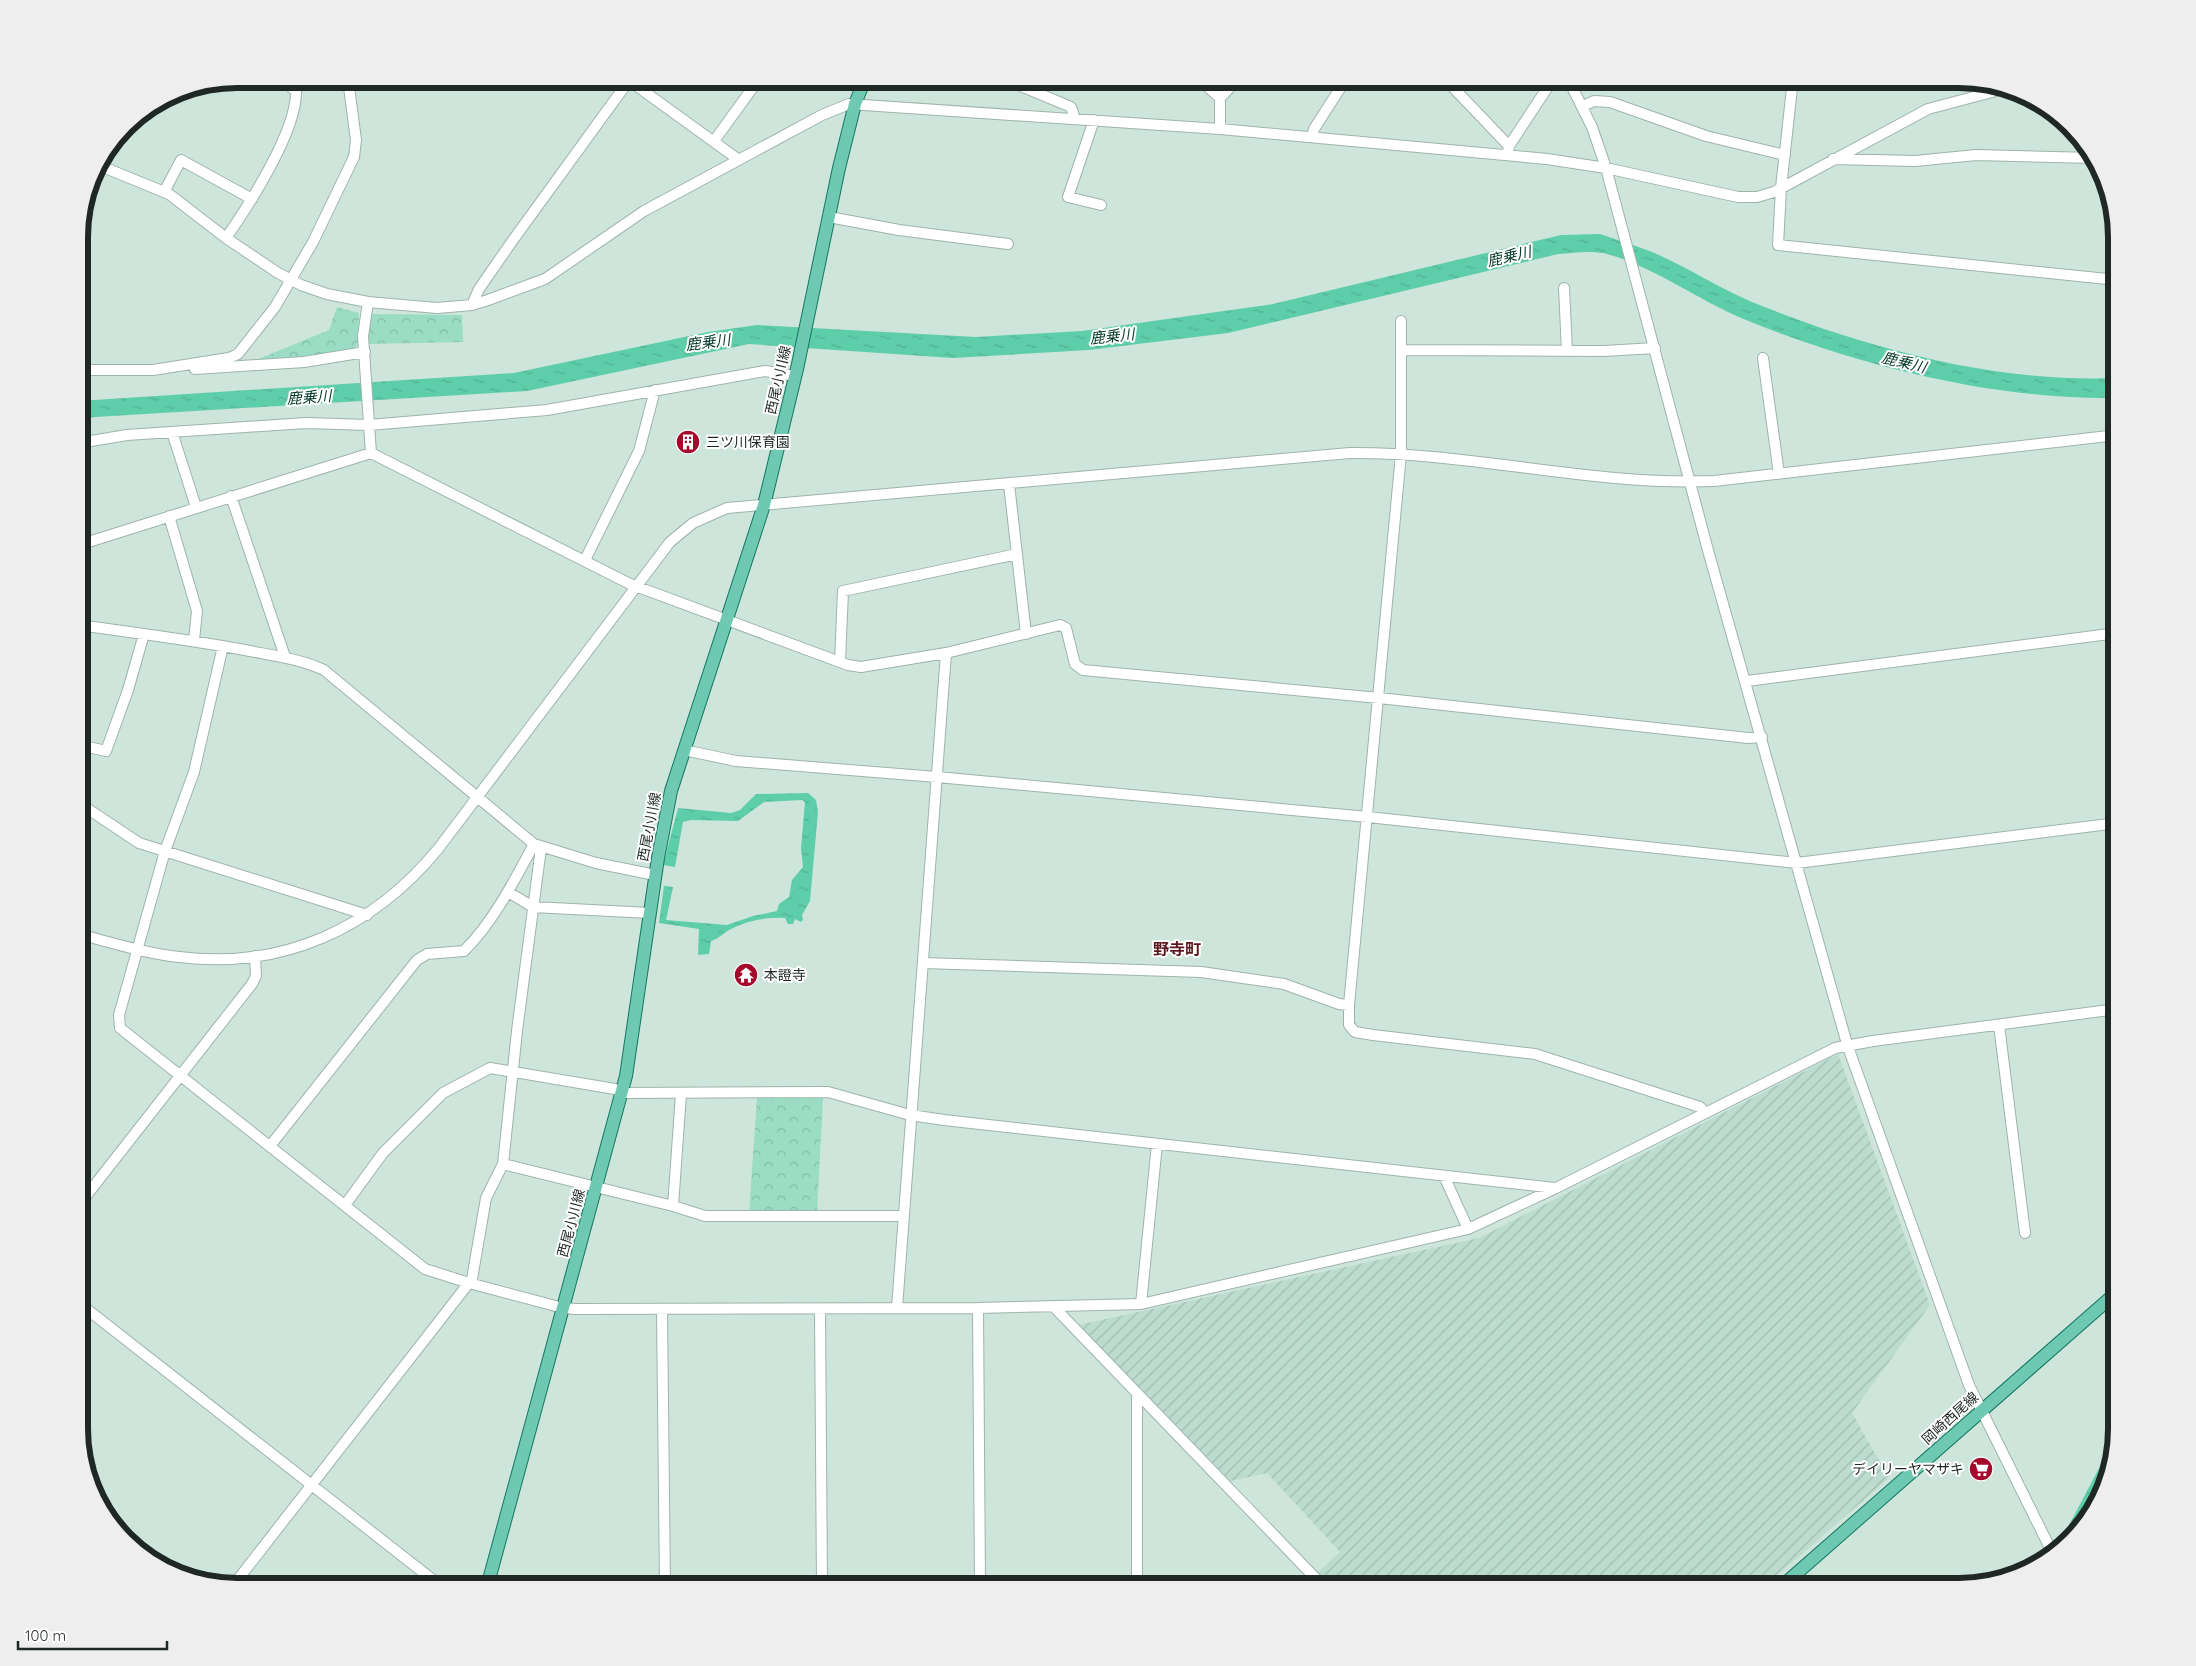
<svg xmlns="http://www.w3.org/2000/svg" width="2196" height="1666" font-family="Quicksand,'Noto Sans JP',sans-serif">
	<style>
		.industrial { fill: url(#industrial-furrows) }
		.park { fill: url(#park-crowns) }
		.water { fill: url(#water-ripples) }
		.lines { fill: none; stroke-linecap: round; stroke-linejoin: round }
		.minor-casing { stroke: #9eb4ab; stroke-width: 12 }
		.major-casing { stroke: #14785f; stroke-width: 14 }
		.minor { stroke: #fff; stroke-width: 10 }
		.major { stroke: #6ec8b2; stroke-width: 12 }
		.labels { text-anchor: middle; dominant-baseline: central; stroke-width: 4; stroke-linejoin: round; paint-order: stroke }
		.street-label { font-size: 14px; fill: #1f2824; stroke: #fff }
		.poi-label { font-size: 14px; fill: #1f2824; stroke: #fff; text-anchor: start }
		.water-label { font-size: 15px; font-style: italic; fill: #04382a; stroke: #fff }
		.quarter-label { font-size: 16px; font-weight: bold; fill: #5c161d; stroke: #fff }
		.rim { fill: none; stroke: #1f2824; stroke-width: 6 }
	</style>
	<defs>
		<pattern id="industrial-furrows" width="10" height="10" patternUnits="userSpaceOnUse" patternTransform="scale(1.25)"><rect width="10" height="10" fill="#bcdccf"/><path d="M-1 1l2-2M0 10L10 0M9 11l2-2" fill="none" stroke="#a1bdb2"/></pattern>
		<pattern id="park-crowns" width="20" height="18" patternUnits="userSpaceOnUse" patternTransform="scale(1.25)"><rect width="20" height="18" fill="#9adcc4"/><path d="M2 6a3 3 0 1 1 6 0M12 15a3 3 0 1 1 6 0" fill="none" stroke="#84bda8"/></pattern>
		<pattern id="water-ripples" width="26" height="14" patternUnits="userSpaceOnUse" patternTransform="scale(1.25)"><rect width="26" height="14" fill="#5ecdaa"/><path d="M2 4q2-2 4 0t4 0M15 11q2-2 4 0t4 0" fill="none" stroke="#51b092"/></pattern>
	</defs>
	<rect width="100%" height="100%" fill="#cee5dc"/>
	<path class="industrial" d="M1838,1054L1930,1305L1852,1413L1889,1478L1764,1587H1334L1318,1572L1340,1552L1267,1473L1230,1481L1078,1325L1479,1238Z"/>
	<path class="park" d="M337,307L359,313L358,343L354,349L306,359L256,362V360L329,330Z
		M371,314L462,315L463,342L368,344Z
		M757,1097H823L817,1213H749Z"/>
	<path class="water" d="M1600,234C1620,241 1642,247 1661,256C1692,270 1721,289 1752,302C1865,348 1994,383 2117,378V398C1995,400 1859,366 1746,320C1699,301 1657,268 1607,254C1591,250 1574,253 1558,254L1228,333L1089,350L953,358L749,344L527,391L79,418V401L514,373L708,332L757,325L976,337L1082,331L1273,304L1561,235Z
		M808,793L816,800L818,812L810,901L802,915L803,920L801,922L795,919L793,924H788L785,918C766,917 749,920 731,929C723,933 720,938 711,941L709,954L698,955L699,929L659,923L664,886L673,887L666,920L727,925L753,916L777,911L779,904L789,897L792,880L803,867L801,848L805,802L802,800L764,802L738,821L691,820L683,822L675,867L663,865L678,808L731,813L740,810L756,794Z
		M2116,1436L2110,1474L2080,1529L2057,1548Z"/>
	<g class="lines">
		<g class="minor-casing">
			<path id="minor" d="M627,79L739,160
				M1004,79L1071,107L1075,119
				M1199,79L1220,98
				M1445,79L1509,146
				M1568,79L1592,127L1606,168L1709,554L1847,1044L1969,1385L2052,1552
				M1793,79L1781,188L1778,245L2117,280
				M1583,106L1594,101L1610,102L1706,136L1785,155
				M1094,120L1068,197L1101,205
				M1220,129V98L1238,79
				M1312,137L1314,129L1346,79
				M714,141L759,79
				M1508,152L1509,146L1553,79
				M1833,159L1915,161L1976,155L2094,158
				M98,165L169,194L226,238L278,273L301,285L327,294L368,302L437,308L472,305L488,300L545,279L644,211L822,115L849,104L1220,129L1547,159L1606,168L1738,197H1757L1774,192L1928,109L2011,87
				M164,192L181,160L252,199
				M2112,213V279
				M829,217L899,230L1008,244
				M226,238C249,205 297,131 296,91L281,79
				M1564,288L1567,351
				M368,302L363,336L371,453
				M472,305L479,289L513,240L630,79
				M1401,321V454L1349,1005V1025L1355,1032L1373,1035L1535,1054L1700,1107L1706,1113
				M1402,350L1604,351L1655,348
				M1763,358L1779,474
				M195,369L304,362L365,352
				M79,370H153L229,358L238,354L275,307L313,242L354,157L356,140L348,79
				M172,432L196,507
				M79,443L127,435L306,423L369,425L547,410L765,371L795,376
				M1009,484L1026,634
				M231,496L285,657
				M169,516L197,611L194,640
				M79,545L371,453L630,584L848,665L861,667L946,653L1060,625L1066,628L1075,664L1083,670L1379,698L1748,738L1762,737
				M585,560L639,451L655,390
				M79,625C136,633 193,640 250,651C275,656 300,659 324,670L534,844L596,863L655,875
				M223,646L194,772L165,851L119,1015L120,1028L425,1269L469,1283L563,1308L576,1309L978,1308L1141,1304L1468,1229L1556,1188L1835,1048L1873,1041L2117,1009
				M840,662L843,591L1017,554
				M1747,681L2117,633
				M79,745L106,751L128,690L144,634
				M684,750L736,761L937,777L1368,817L1797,863L2117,823
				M79,803L139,843L367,915
				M508,892L533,907L650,913
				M79,934C112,943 145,953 179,957C283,970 373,928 438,849L670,542L693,523L727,508L1350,453C1472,452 1592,486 1714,481L2117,435
				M923,963L1201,972L1284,984L1339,1004L1349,1005
				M1999,1025L2025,1233
				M270,1146L417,960L427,954L464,951C494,921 514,881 534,844
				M503,1164L673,1206L681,1094
				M1444,1176L1468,1229
				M79,1205L252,984L256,976L255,956
				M345,1205L383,1153L443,1093L490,1068L615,1089L622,1093L828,1092L910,1115L944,1120L1555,1188
				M673,1206L705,1216H904
				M79,1303L442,1587
				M1141,1304L1157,1144
				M897,1308L946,653
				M978,1308L980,1587
				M1055,1308L1324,1587
				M820,1309L822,1587
				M662,1310L665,1587
				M232,1587L472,1279L486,1198L503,1164L517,1031L541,848
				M1137,1587V1394"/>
		</g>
		<g class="major-casing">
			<path id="major" d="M487,1587L626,1076L658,858L671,791L764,505L797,369L839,168L855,104L865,79
				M1781,1587L2117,1292"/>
		</g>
		<use href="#minor" class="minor"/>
		<use href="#major" class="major"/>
	</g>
	<defs>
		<g id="building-disc" transform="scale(1.25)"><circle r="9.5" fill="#a5082b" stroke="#fff"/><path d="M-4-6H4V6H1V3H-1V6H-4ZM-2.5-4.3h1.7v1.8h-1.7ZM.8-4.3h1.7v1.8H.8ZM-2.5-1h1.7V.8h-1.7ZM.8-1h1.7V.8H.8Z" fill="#fff"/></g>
		<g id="temple-disc" transform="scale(1.25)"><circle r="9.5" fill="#a5082b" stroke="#fff"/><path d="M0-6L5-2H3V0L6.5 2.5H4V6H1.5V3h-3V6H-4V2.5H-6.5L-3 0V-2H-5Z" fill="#fff"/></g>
		<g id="supermarket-disc" transform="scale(1.25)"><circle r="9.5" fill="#a5082b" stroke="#fff"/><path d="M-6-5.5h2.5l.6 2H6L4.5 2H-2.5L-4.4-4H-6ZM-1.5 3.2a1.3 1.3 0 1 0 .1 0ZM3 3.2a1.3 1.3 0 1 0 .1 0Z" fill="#fff"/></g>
	</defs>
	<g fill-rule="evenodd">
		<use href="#building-disc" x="688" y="442"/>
		<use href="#temple-disc" x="746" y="975"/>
		<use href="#supermarket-disc" x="1981" y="1469"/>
	</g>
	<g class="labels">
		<g class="street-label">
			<text transform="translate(778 380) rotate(-77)">西尾小川線</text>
			<text transform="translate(649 827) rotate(-79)">西尾小川線</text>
			<text transform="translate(571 1223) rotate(-75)">西尾小川線</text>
			<text transform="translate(1950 1418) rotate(-42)">岡崎西尾線</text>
		</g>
		<g class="poi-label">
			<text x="706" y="442">三ツ川保育園</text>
			<text x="764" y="975">本證寺</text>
			<text x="1964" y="1469" text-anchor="end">デイリーヤマザキ</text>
		</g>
		<g class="water-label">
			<text transform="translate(1509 256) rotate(-13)">鹿乗川</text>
			<text transform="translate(1112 336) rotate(-6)">鹿乗川</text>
			<text transform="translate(708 342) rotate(-7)">鹿乗川</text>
			<text transform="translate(1904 362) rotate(14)">鹿乗川</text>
			<text transform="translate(309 397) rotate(-4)">鹿乗川</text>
		</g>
		<g class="quarter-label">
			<text x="1177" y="949">野寺町</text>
		</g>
	</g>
	<path d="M0 0H2196V1666H0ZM237 88H1959A149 149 0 0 1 2108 237V1429A149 149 0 0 1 1959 1578H237A149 149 0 0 1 88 1429V237A149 149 0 0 1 237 88Z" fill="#edeeed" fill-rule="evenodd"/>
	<path class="rim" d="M237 88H1959A149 149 0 0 1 2108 237V1429A149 149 0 0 1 1959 1578H237A149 149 0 0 1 88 1429V237A149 149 0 0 1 237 88Z"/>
	<path d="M18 1641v8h149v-8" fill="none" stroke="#1f2824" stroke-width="2.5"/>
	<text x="25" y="1641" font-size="15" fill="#1f2824" stroke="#ffffff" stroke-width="4" paint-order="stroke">100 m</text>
</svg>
